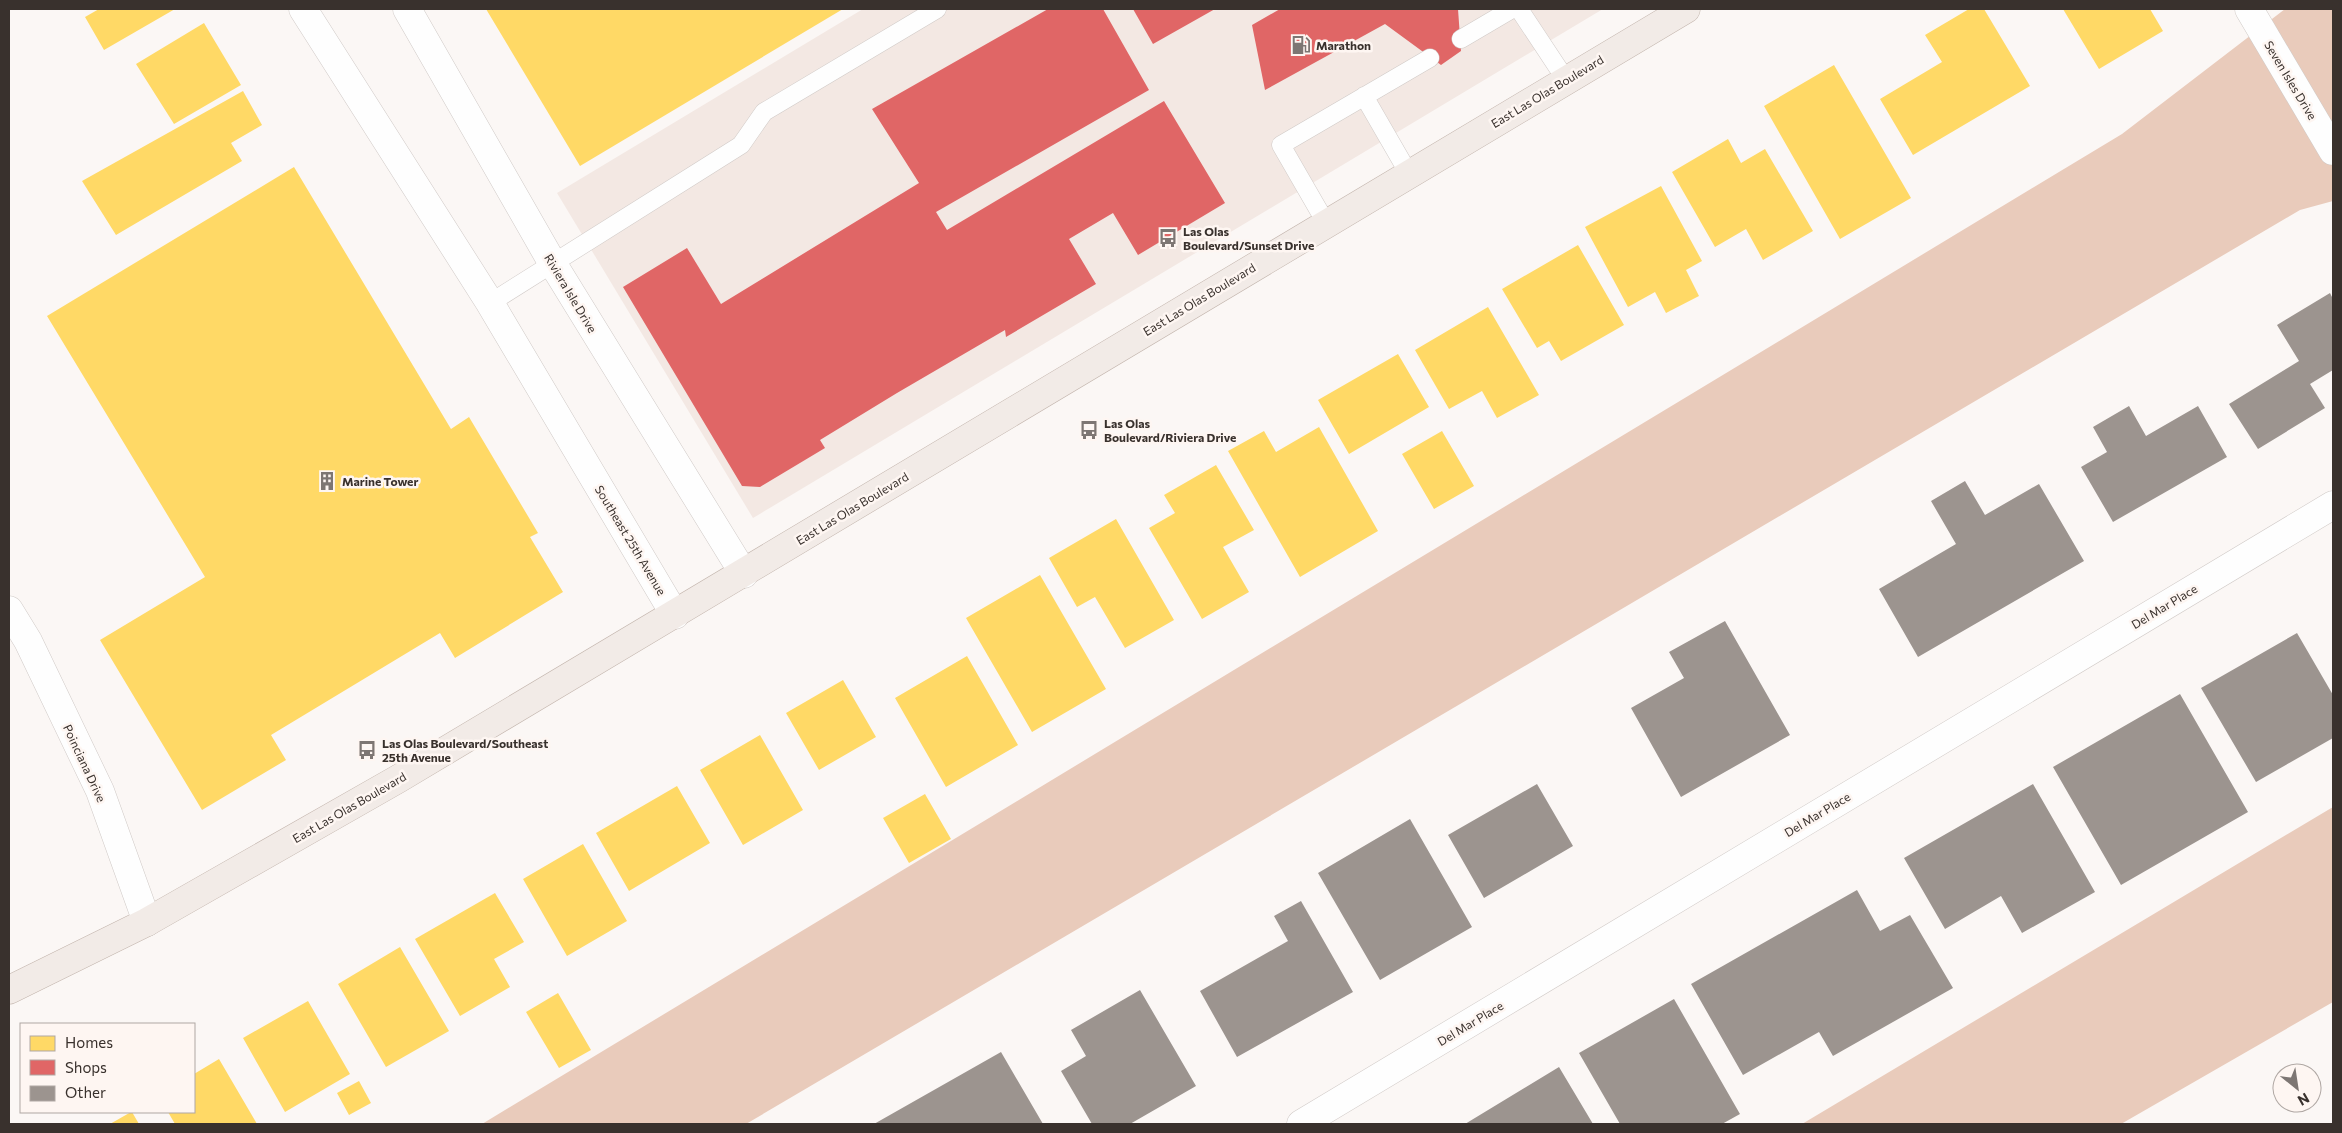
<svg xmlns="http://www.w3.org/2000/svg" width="2342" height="1133" font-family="Commissioner,sans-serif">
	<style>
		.built { fill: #f3e8e3 }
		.water { fill: #e9cbbb }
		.homes { fill: #ffd966 }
		.shops { fill: #e06666 }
		.building { fill: #9c948f }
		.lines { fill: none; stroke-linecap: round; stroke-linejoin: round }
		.service-casing { stroke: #d0cac7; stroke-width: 19 }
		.minor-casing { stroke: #d0cac7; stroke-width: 29 }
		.primary-casing { stroke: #c2b4ac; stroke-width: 29 }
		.service { stroke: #fefefe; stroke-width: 18 }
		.minor { stroke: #fefefe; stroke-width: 28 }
		.primary { stroke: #f2ebe7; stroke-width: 28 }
		.labels { text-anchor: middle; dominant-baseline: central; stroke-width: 5; stroke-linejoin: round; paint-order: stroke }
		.poi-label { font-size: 12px; font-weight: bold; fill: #39312d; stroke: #fef6f2; text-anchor: start }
		.street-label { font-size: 12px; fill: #39312d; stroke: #fef6f2 }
	</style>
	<rect width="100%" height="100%" fill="#fbf7f5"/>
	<path class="built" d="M863,9H1603L753,518L557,193Z"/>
	<path class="water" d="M2285,9H2333V201L2300,210L746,1124H482L2122,134Z
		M2333,807V1002L2121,1124H1802Z"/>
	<path class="homes" d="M99,9H175L104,50L85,17Z
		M486,9H843L580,166Z
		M1969,9H1984L2030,86L1913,155L1880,99L1942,62L1925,35Z
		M2063,9H2150L2163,31L2099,69Z
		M204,23L241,85L174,124L136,64Z
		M1834,65L1911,198L1840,239L1764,106Z
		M243,91L262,125L231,143L242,161L116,235L82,181Z
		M1728,139L1741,163L1765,149L1813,231L1763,260L1746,229L1715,247L1672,172Z
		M294,167L451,429L469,417L538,533L530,537L563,592L455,658L440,633L271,735L286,760L202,810L100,640L205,577L47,316Z
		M1661,186L1702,261L1686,270L1699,296L1666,313L1655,292L1628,307L1585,227Z
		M1578,245L1624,325L1561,361L1549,341L1537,348L1502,289Z
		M1488,307L1539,395L1497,418L1482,391L1449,409L1415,350Z
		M1398,354L1429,407L1349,454L1318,400Z
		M1319,427L1378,531L1300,577L1228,451L1264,431L1276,452Z
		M1442,431L1474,486L1434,509L1402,454Z
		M1216,465L1254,530L1223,547L1249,592L1202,619L1149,528L1175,513L1164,495Z
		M1116,519L1174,620L1125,648L1095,597L1077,607L1049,558Z
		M1040,575L1106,689L1032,732L966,618Z
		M967,656L1018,745L946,787L895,698Z
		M843,680L876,737L819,770L786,713Z
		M760,735L803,810L743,845L700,770Z
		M677,786L710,843L629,891L596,833Z
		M925,794L951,839L909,863L883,818Z
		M583,844L627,921L567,956L523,879Z
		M495,893L524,942L494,959L510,987L460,1016L415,939Z
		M400,947L449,1031L386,1067L338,984Z
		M558,993L591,1050L559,1068L526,1012Z
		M308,1001L350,1074L285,1112L243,1038Z
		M219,1059L257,1124H175L168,1112H194V1074Z
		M359,1081L371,1103L349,1115L337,1093Z
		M132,1112L139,1124H110L131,1112Z"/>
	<path class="shops" d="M1048,9H1103L1149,90L936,212L947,230L1164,101L1225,203L1138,255L1113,213L1069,239L1096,284L1006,337L1005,330L897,393L820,440L825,448L760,487L742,486L623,287L687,248L721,304L919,183L872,109Z
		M1133,9H1215L1153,44Z
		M1280,9H1458L1461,51L1441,65L1385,24L1265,90L1252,25Z"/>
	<path class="building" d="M2330,293L2333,299V370L2310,384L2325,408L2258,449L2229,404L2299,361L2277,325Z
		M2129,406L2146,436L2198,406L2227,457L2113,522L2081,467L2107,452L2093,427Z
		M1965,481L1985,515L2039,484L2084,561L1918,657L1879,589L1956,544L1931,501Z
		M1725,621L1790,735L1681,797L1631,708L1684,678L1669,652Z
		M2297,633L2333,695V738L2256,782L2201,688Z
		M2180,694L2248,812L2121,885L2053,767Z
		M1537,784L1573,846L1484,898L1448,835Z
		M2033,784L2095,892L2022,933L2001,896L1945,929L1904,858Z
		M1410,819L1472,927L1380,980L1318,873Z
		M1857,890L1880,931L1910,915L1953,988L1833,1056L1819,1032L1743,1075L1691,984Z
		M1301,901L1353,992L1237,1057L1200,991L1288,941L1274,916Z
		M1140,990L1196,1086L1130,1124H1092L1061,1071L1086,1056L1071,1030Z
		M1674,999L1740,1114L1722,1124H1620L1579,1053Z
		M1001,1052L1043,1124H874Z
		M1559,1067L1593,1124H1465Z"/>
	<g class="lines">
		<g class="service-casing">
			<path id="service" d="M1519,9L1566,80
				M1461,39L1512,9
				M1364,96L1409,174
				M1326,223L1281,145L1430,58
				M490,303L741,145L764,112L937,9"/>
		</g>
		<g class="minor-casing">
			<path id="minor" d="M303,9L490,303L675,615
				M407,9L553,264L744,574
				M2249,9L2333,151
				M9,610L28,641L100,791L147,922
				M1301,1124L2333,505"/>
		</g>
		<g class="primary-casing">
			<path id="primary" d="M9,990L147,922L398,779L1686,9"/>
		</g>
		<use href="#service" class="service"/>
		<use href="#minor" class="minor"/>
		<use href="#primary" class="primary"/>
	</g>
	<defs>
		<g id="fuel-bare" transform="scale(1.5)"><path d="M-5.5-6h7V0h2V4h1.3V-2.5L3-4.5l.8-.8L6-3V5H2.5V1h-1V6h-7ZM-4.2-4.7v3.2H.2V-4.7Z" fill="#7d7673" stroke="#fef6f2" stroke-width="2.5" paint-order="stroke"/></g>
		<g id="bus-bare" transform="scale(1.5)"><path d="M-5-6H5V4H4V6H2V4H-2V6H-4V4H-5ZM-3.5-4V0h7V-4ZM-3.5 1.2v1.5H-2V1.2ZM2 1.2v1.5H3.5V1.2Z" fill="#7d7673" stroke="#fef6f2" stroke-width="2.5" paint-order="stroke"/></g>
		<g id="building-bare" transform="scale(1.5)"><path d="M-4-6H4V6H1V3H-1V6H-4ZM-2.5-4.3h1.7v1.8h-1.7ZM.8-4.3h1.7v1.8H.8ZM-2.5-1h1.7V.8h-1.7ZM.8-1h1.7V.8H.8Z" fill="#7d7673" stroke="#fef6f2" stroke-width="2.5" paint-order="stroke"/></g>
	</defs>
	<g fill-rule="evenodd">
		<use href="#fuel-bare" x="1301" y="45"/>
		<use href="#bus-bare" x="1168" y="238"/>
		<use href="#bus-bare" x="1089" y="430"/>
		<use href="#building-bare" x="327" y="481"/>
		<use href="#bus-bare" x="367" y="750"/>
	</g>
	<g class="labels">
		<g class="poi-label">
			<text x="1316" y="45">Marathon</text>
			<text x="1183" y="231">Las Olas<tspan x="1183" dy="14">Boulevard/Sunset Drive</tspan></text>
			<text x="1104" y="423">Las Olas<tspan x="1104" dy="14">Boulevard/Riviera Drive</tspan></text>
			<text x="342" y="481">Marine Tower</text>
			<text x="382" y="743">Las Olas Boulevard/Southeast<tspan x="382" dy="14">25th Avenue</tspan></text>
		</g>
		<g class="street-label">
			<text transform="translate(2291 80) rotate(59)">Seven Isles Drive</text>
			<text transform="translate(1547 91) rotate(-31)">East Las Olas Boulevard</text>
			<text transform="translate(571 293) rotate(59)">Riviera Isle Drive</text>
			<text transform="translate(1199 299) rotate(-31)">East Las Olas Boulevard</text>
			<text transform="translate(852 508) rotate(-31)">East Las Olas Boulevard</text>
			<text transform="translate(631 540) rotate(59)">Southeast 25th Avenue</text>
			<text transform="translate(2164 606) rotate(-31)">Del Mar Place</text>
			<text transform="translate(85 763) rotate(65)">Poinciana Drive</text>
			<text transform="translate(349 807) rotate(-30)">East Las Olas Boulevard</text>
			<text transform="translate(1817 814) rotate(-31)">Del Mar Place</text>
			<text transform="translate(1470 1023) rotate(-31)">Del Mar Place</text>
		</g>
	</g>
	<rect width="2342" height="1133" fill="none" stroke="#39312d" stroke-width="20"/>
	<rect x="20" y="1023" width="175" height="90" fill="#fef6f2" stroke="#afa7a3"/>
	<rect x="30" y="1036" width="25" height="15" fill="#ffd966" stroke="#afa7a3"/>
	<text x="65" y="1048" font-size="15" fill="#39312d">Homes</text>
	<rect x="30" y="1060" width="25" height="15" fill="#e06666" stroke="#afa7a3"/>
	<text x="65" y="1073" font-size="15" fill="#39312d">Shops</text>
	<rect x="30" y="1086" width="25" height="15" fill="#9c948f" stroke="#afa7a3"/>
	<text x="65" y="1098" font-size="15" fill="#39312d">Other</text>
	<g transform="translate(2297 1088) rotate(150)"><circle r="24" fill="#fef6f2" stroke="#afa7a3"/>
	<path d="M0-4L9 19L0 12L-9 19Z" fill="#7d7673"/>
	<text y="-8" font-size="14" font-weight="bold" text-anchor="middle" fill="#39312d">N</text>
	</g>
</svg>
